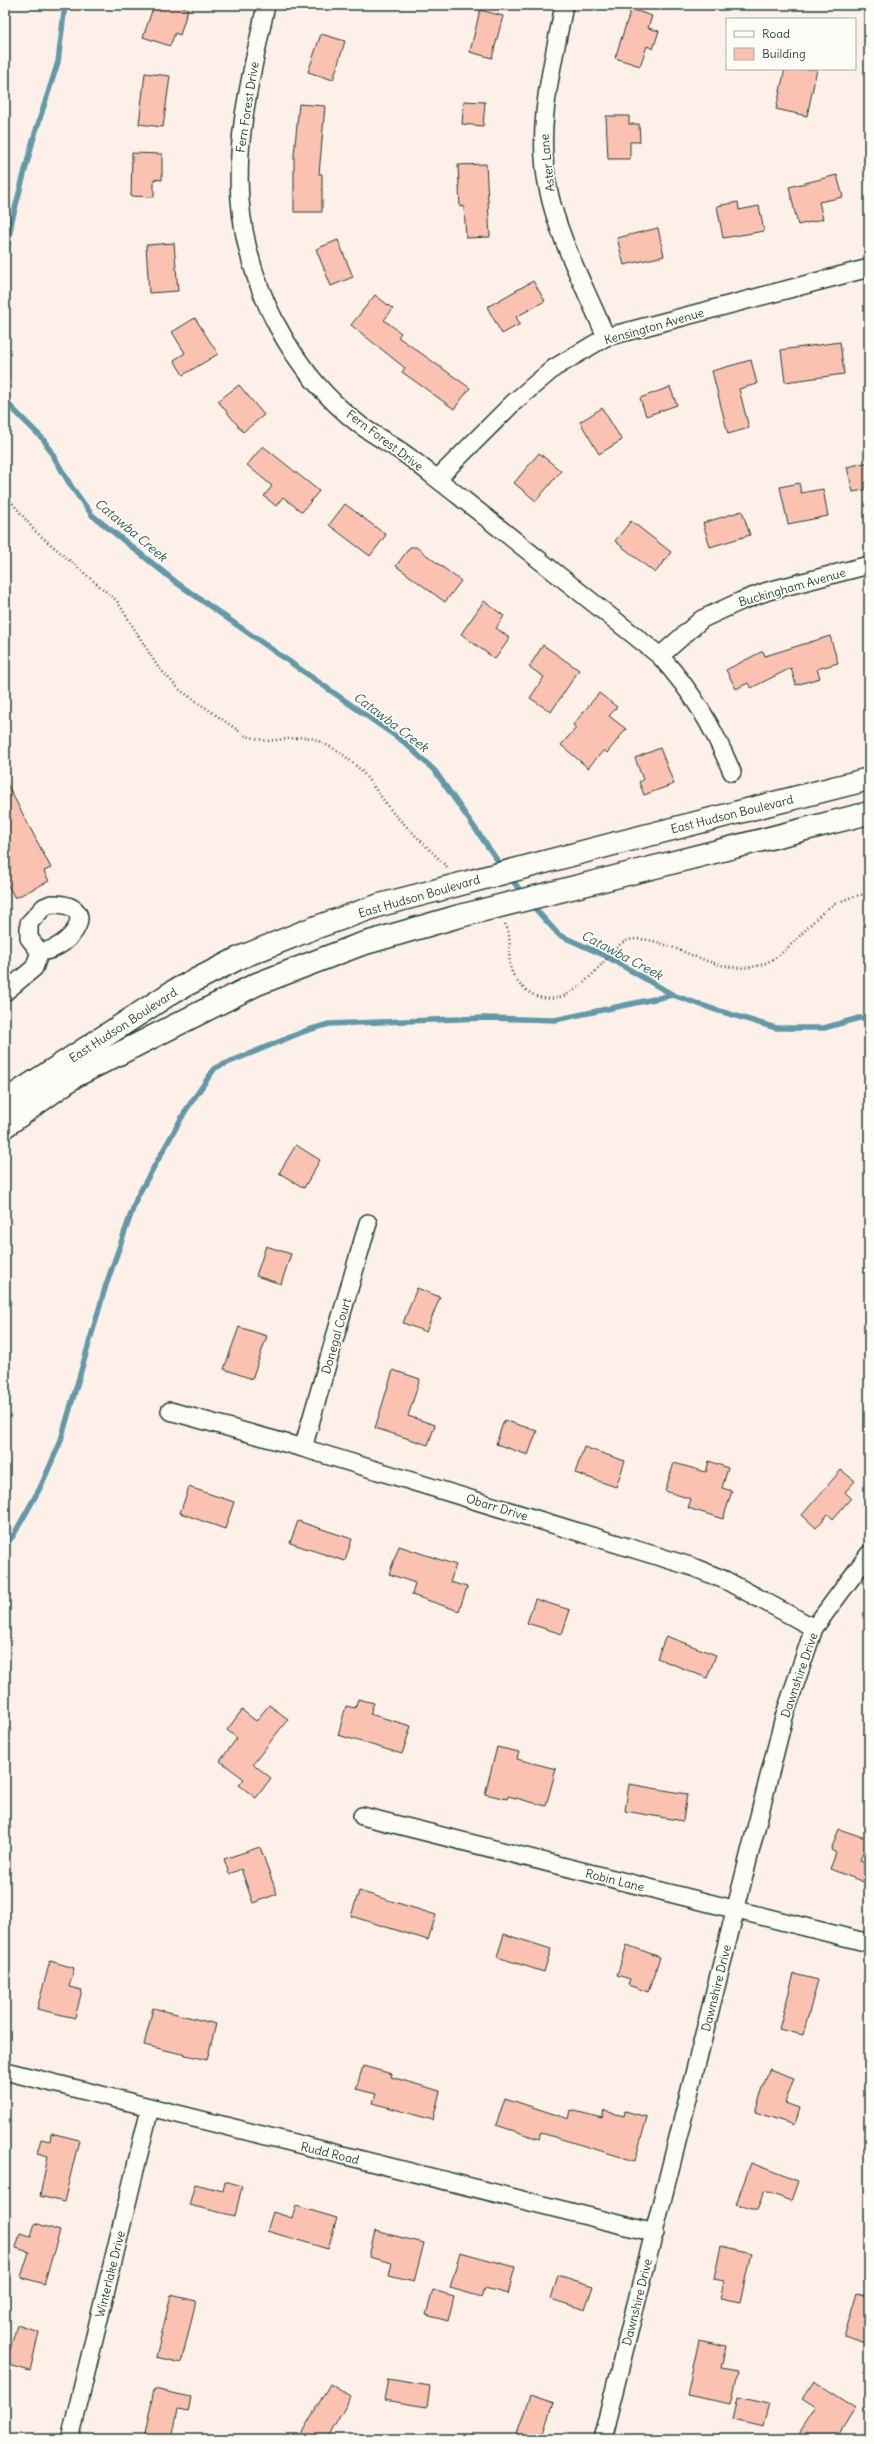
<svg xmlns="http://www.w3.org/2000/svg" width="874" height="2444" font-family="Delius,sans-serif">
	<style>
		.lines { fill: none; stroke-linecap: round; stroke-linejoin: round }
		.stream { stroke: #6499a7; stroke-width: 5.5 }
		.building { fill: #fbc2b1; stroke: #1f3d34 }
		.minor-casing { stroke: #1f3d34; stroke-width: 20 }
		.major-casing { stroke: #1f3d34; stroke-width: 25 }
		.path { stroke: #1f3d34; stroke-width: 2.5; stroke-dasharray: 1 3; stroke-linecap: butt }
		.minor { stroke: #fdfcf7; stroke-width: 17 }
		.major { stroke: #fdfcf7; stroke-width: 22 }
		.major-bridge-casing { stroke: #1f3d34; stroke-width: 25; stroke-linecap: butt }
		.major-bridge { stroke: #fdfcf7; stroke-width: 22 }
		.labels { text-anchor: middle; dominant-baseline: central; stroke-width: 3.5; stroke-linejoin: round; paint-order: stroke }
		.street-label { font-size: 12px; fill: #1f3d34; stroke: #fdfcf7 }
		.water-label { font-size: 13px; font-style: italic; fill: #365c5a; stroke: #fdfcf7 }
	</style>
	<rect width="100%" height="100%" fill="#fdf0e9"/>
	<filter id="ink" filterUnits="userSpaceOnUse"><feTurbulence type="fractalNoise" baseFrequency=".025" numOctaves="2"/><feDisplacementMap in="SourceGraphic" scale="8" xChannelSelector="R" yChannelSelector="G"/><feConvolveMatrix kernelMatrix="1 2 1 2 8 2 1 2 1" color-interpolation-filters="sRGB"/></filter>
	<g filter="url(#ink)">
		<g class="lines">
			<path class="stream" d="M5,261L12,220L33,140L58,62L65,5
				M5,401L44,440L71,486L92,515L177,583L404,742L435,771L502,867
				M509,876L523,894
				M530,903L559,935L606,956L673,995L713,1009L776,1028H824L859,1018H869
				M5,1545L13,1536L40,1488L60,1443L106,1285L137,1197L186,1110L215,1068L305,1031L329,1024L484,1018L555,1020L673,995"/>
		</g>
		<path class="building" d="M154,5H178L188,9L180,35L175,33L170,46L143,37Z
			M631,9L652,16L648,28L659,31L653,49L647,46L640,66L615,58Z
			M480,10L503,16L492,58L470,52Z
			M321,34L345,41L333,80L308,72Z
			M785,69H817L807,116L776,109Z
			M145,73L170,76L163,127L139,124Z
			M464,101L485,102L483,126L462,124Z
			M299,104L325,106L319,174H322V212H294V155Z
			M606,116H629V124H639L640,142H630V159H608Z
			M132,153L162,154V180L154,179V197L131,196Z
			M486,164L490,237L466,238L464,206L460,207L458,165Z
			M837,175L843,197L819,202L823,219L798,225L789,187Z
			M738,202L739,210L759,206L764,231L723,238L717,206Z
			M658,228L664,256L624,265L617,238Z
			M338,240L353,277L331,286L316,249Z
			M174,243L178,291L149,293L146,245Z
			M533,281L545,301L516,317L520,324L502,334L487,307Z
			M375,295L393,309L384,320L401,333L398,337L470,388L454,409L402,372L405,368L351,325Z
			M195,318L218,354L183,375L174,360L185,353L172,332Z
			M840,342L844,374L785,382L781,350Z
			M751,360L757,384L739,389L749,428L728,434L712,371Z
			M239,385L264,415L243,432L218,401Z
			M670,387L677,405L646,416L640,398Z
			M602,408L622,440L599,454L580,422Z
			M263,446L319,491L302,512L283,497L276,506L264,496L272,486L247,465Z
			M539,453L561,471L536,501L514,483Z
			M869,462V489L853,492L847,467Z
			M799,483L801,493L823,489L828,516L788,524L780,487Z
			M345,504L386,535L370,556L329,525Z
			M742,511L750,535L710,547L703,523Z
			M631,521L671,552L655,573L615,541Z
			M410,547H416L461,581L445,602L396,566Z
			M484,601L504,616L496,628L510,638L495,659L461,634Z
			M830,636L838,663L817,669L820,678L796,685L791,668L751,688L748,683L736,689L726,670L763,651L765,656Z
			M543,645L579,670L551,712L530,698L544,677L529,667Z
			M599,693L617,707L609,716L626,729L607,753L604,750L588,768L561,745L576,728L573,725Z
			M660,748L674,784L644,795L639,782L643,780L635,758Z
			M5,780L51,868L44,871L49,881L15,898L5,880Z
			M296,1145L320,1160L304,1188L279,1173Z
			M266,1246L291,1254L281,1284L256,1276Z
			M417,1288L440,1297L426,1332L403,1323Z
			M239,1327L267,1336L252,1379L224,1369Z
			M393,1370L420,1379L408,1416L435,1425L428,1445L375,1428Z
			M504,1420L537,1431L528,1455L496,1444Z
			M584,1447L625,1461L616,1487L575,1473Z
			M709,1461L728,1468L722,1488L732,1491L723,1519L688,1508L691,1499L665,1491L674,1463L706,1472Z
			M841,1470L855,1481L845,1492L851,1498L833,1519L828,1514L816,1528L802,1515Z
			M189,1487L234,1502L225,1529L180,1513Z
			M298,1521L352,1539L345,1561L290,1543Z
			M399,1546L456,1565L450,1582L467,1587L459,1611L412,1595L415,1583L389,1574Z
			M535,1599L570,1610L562,1634L527,1623Z
			M666,1636L716,1655L707,1678L657,1658Z
			M358,1699L374,1703L370,1714L411,1726L402,1754L338,1735L346,1706L355,1708Z
			M269,1705L288,1719L253,1764L271,1778L256,1798L239,1785L244,1779L220,1761L237,1738L227,1730L242,1710L256,1721Z
			M497,1747L519,1752L517,1759L556,1769L546,1806L508,1796L507,1799L485,1794Z
			M629,1784L687,1794L683,1821L625,1811Z
			M839,1829L868,1839L860,1860L869,1863V1884L830,1869L836,1853L831,1850Z
			M260,1847L277,1894L253,1903L241,1869L229,1874L224,1859Z
			M359,1891L436,1915L428,1940L351,1916Z
			M504,1934L551,1949L544,1972L497,1957Z
			M627,1945L660,1957L648,1992L628,1985L630,1979L617,1975Z
			M50,1961L74,1968L69,1987L82,1990L75,2018L37,2009Z
			M794,1974L818,1980L803,2035L779,2029Z
			M153,2008L216,2024L207,2060L144,2045Z
			M363,2066L392,2074L391,2077L440,2091L433,2120L373,2103L376,2094L356,2089Z
			M769,2069L794,2078L785,2103L799,2108L794,2125L755,2112Z
			M505,2098L569,2119L571,2110L602,2118L604,2111L624,2116L625,2111L647,2117L635,2161L541,2133L539,2139L496,2125Z
			M51,2133L79,2140L64,2202L40,2196L48,2156L37,2153L41,2139L50,2141Z
			M751,2163L798,2181L791,2201L764,2191L757,2211L736,2204Z
			M225,2181L242,2186L235,2216L189,2205L195,2184L223,2191Z
			M296,2206L337,2218L328,2249L267,2231L273,2212L292,2218Z
			M35,2223L60,2231L44,2284L21,2277L29,2252L16,2248L20,2233L31,2236Z
			M375,2231L424,2243L414,2282L389,2276L392,2263L369,2257Z
			M721,2246L751,2253L740,2303L720,2299L724,2281L714,2279Z
			M460,2252L515,2267L508,2294L485,2288L482,2297L450,2288Z
			M558,2275L593,2286L585,2310L551,2299Z
			M433,2290L454,2296L448,2321L426,2315Z
			M857,2293L869,2297V2345L844,2337Z
			M171,2295L196,2301L181,2363L156,2357Z
			M17,2325L39,2332L30,2371L6,2364Z
			M699,2340L726,2346L721,2369L738,2372L731,2404L687,2395Z
			M388,2379L430,2386L427,2407L384,2400Z
			M814,2381L856,2408L837,2439H796L816,2408L802,2399Z
			M330,2384L351,2397L327,2439H298Z
			M154,2389L191,2397L188,2412L178,2410L172,2439H144Z
			M530,2395L554,2403L542,2439H515Z
			M738,2397L769,2404L763,2426L733,2419Z"/>
		<g class="lines">
			<g class="minor-casing">
				<path id="minor" d="M266,5C253,69 235,134 240,200C247,286 291,372 360,425C375,436 393,445 409,457C426,470 442,483 459,496C526,549 593,603 660,656C694,694 712,725 732,772
					M564,5C553,65 535,126 548,188C558,238 586,289 606,337
					M437,479L513,403L554,368L606,337L869,268
					M660,656L702,619L741,601L768,591L869,565
					M51,904C103,903 72,949 40,952L29,938V923L44,907Z
					M5,992L34,968L40,952
					M170,1411L303,1448L693,1567L725,1580L814,1628
					M303,1448L368,1223
					M362,1816L869,1943
					M5,2071L655,2233
					M70,2439L150,2108
					M602,2439L784,1717L814,1628L869,1554"/>
			</g>
			<g class="major-casing">
				<path id="major" d="M617,843L869,779
					M643,870L869,813
					M5,1101L174,991L239,958L311,929L380,905L434,891
					M5,1126L75,1076L257,984L359,945L456,917"/>
			</g>
			<path class="path" d="M5,494L35,531L117,601L158,667L180,690L246,736L267,741L304,737L315,739L340,752L361,770L394,814L447,867
				M505,924C515,940 504,960 514,976C519,986 528,993 539,997C570,1006 592,974 610,955C615,949 621,942 629,940C664,932 712,977 757,966C787,958 804,927 827,909C839,900 855,896 869,893"/>
			<use href="#minor" class="minor"/>
			<use href="#major" class="major"/>
			<g class="major-bridge-casing">
				<path id="major-bridge" d="M434,891L617,843
					M456,917L643,870"/>
			</g>
			<use href="#major-bridge" class="major-bridge"/>
		</g>
	</g>
	<g class="labels">
		<g class="street-label">
			<text transform="translate(247 107) rotate(-81)">Fern Forest Drive</text>
			<text transform="translate(547 163) rotate(-96)">Aster Lane</text>
			<text transform="translate(654 326) rotate(-16)">Kensington Avenue</text>
			<text transform="translate(385 440) rotate(37)">Fern Forest Drive</text>
			<text transform="translate(792 587) rotate(-16)">Buckingham Avenue</text>
			<text transform="translate(732 814) rotate(-14)">East Hudson Boulevard</text>
			<text transform="translate(419 896) rotate(-16)">East Hudson Boulevard</text>
			<text transform="translate(123 1025) rotate(-33)">East Hudson Boulevard</text>
			<text transform="translate(336 1336) rotate(-74)">Donegal Court</text>
			<text transform="translate(497 1507) rotate(17)">Obarr Drive</text>
			<text transform="translate(799 1675) rotate(-71)">Dawnshire Drive</text>
			<text transform="translate(615 1880) rotate(14)">Robin Lane</text>
			<text transform="translate(716 1988) rotate(-76)">Dawnshire Drive</text>
			<text transform="translate(330 2153) rotate(14)">Rudd Road</text>
			<text transform="translate(110 2274) rotate(-76)">Winterlake Drive</text>
			<text transform="translate(637 2302) rotate(-76)">Dawnshire Drive</text>
		</g>
		<g class="water-label">
			<text transform="translate(131 530) rotate(40)">Catawba Creek</text>
			<text transform="translate(391 722) rotate(37)">Catawba Creek</text>
			<text transform="translate(622 955) rotate(28)">Catawba Creek</text>
		</g>
	</g>
	<rect width="874" height="2444" fill="none" stroke="#fdfcf7" stroke-width="20"/>
	<rect x="10" y="10" width="854" height="2424" fill="none" stroke="#1f3d34" stroke-width="1.5" filter="url(#ink)"/>
	<rect x="726" y="18" width="130" height="52" fill="#fdfcf7" stroke="#a4b0a9"/>
	<rect x="734" y="31" width="20" height="6" fill="#fdfcf7" stroke="#a4b0a9"/>
	<text x="762" y="38" font-size="12" fill="#1f3d34">Road</text>
	<rect x="734" y="48" width="20" height="12" fill="#fbc2b1" stroke="#a4b0a9"/>
	<text x="762" y="58" font-size="12" fill="#1f3d34">Building</text>
</svg>
